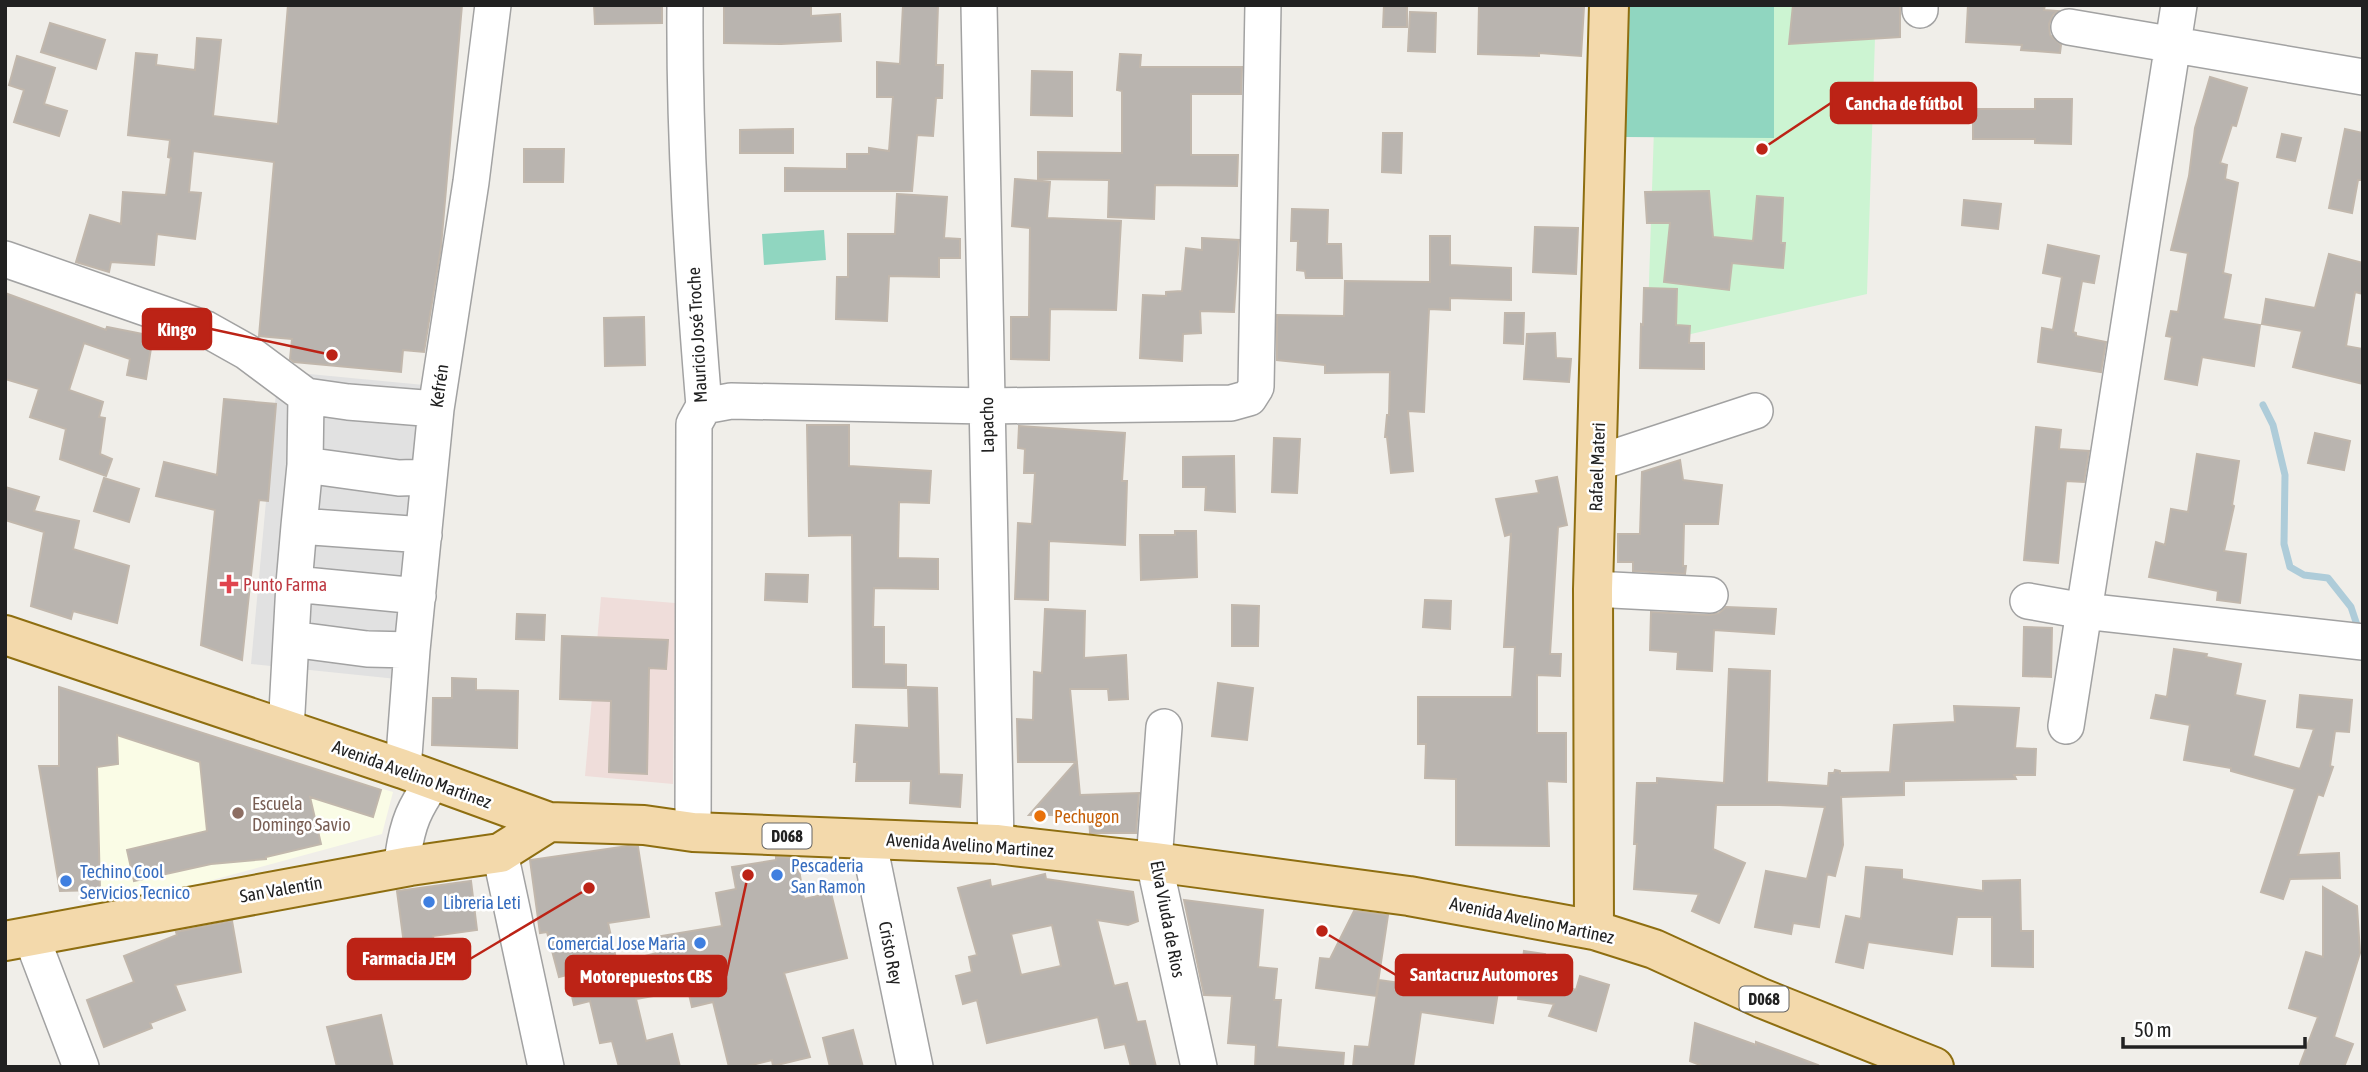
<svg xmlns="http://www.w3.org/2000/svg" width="2368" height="1072" font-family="'Asap Condensed',sans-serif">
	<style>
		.commercial { fill: #efddda }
		.education { fill: #fafce6 }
		.park { fill: #ccf4d2 }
		.pitch { fill: #90d6c0 }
		.parking { fill: #e1e1e1 }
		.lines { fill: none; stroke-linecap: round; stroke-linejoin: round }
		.stream { stroke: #aeccd9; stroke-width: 7 }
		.building { fill: #b9b4af; stroke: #c1b7ac; stroke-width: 2; fill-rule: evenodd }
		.minor-casing { stroke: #a2a2a2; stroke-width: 38 }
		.major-casing { stroke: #8e6e10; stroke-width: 42 }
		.minor { stroke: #fff; stroke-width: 35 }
		.major { stroke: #f3d9ab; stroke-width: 38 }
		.health-dot { fill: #e0444e; stroke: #fff; stroke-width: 2.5 }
		.education-dot { fill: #8d6e63; stroke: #fff; stroke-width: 2.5 }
		.food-dot { fill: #e8710a; stroke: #fff; stroke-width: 2.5 }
		.shop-dot { fill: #3f7fe0; stroke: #fff; stroke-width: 2.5 }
		.labels { text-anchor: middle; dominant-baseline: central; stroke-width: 5; stroke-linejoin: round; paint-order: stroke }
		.shield { fill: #fff; stroke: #646464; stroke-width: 2 }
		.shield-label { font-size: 16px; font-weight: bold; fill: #212121 }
		.street-label { font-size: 18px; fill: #212121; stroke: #fff }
		.health-label { font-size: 18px; fill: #be3a42; stroke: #fff; text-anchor: start }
		.education-label { font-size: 18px; fill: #785e54; stroke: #fff; text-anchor: start }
		.food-label { font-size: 18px; fill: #c56008; stroke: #fff; text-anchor: start }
		.shop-label { font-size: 18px; fill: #366cbe; stroke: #fff; text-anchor: start }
		.leader { fill: none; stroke: #bc2316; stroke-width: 2.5 }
		.callout-dot { fill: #bc2316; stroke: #fff; stroke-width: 2.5 }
		.callout { fill: #bc2316; stroke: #bc2316; stroke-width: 2.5 }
		.callout-label { font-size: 19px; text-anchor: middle; font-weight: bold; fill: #fff }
	</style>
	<rect width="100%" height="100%" fill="#f0eee9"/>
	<path class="commercial" d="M601,597L675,603L673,784L585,776Z"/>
	<path class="education" d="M91,703L393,792L382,834L94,912L88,843Z"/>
	<path class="park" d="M1658,5H1876L1867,294L1647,344Z"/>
	<path class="pitch" d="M1626,5H1774V138L1626,137Z
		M824,230L826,260L764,265L762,234Z"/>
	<path class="parking" d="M278,371L424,385L397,679L251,664Z"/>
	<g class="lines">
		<path class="stream" d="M2263,405L2273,425L2285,475L2284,544L2290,567L2304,575L2328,578L2351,607L2357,625"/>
	</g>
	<path class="building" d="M288,5H462L441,247L424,352L403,350L401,372L294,362L290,359L292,339L259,336L274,162L193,151L189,192L201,193L195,239L157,234L154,265L111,262L109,272L76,262L90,215L121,224L123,192L166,195L171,158L168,157L170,140L128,135L136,53L157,55L156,65L195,70L197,38L221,40L213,116L278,124Z
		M594,5H662V23L595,24Z
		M724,5H811V16L840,14L841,41L781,44L724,43Z
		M903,5H938L936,65H943L942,98H936L933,136L917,135L912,191H785V168L847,169V154H869V148L889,151L893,97H877V62L900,64Z
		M1384,5H1407V27H1383Z
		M1479,5L1584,7L1581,56L1539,53V56L1478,54Z
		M1793,5H1900V37L1789,44Z
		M1968,5H2045L2044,10L2058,11L2053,15L2049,24L2050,35L2061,45L2060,53L2021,50L2022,45L1966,42Z
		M1410,12L1436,13L1435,52L1408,51Z
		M50,23L105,40L96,69L41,52Z
		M1120,54L1141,55L1140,67H1242L1241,94H1191V155H1238L1237,186L1155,185L1154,219L1108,217L1109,180L1038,179V152L1122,153V91L1117,90Z
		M17,56L55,68L44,104L67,111L59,136L14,122L24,90L9,85Z
		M1032,71L1072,72V116L1031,115Z
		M2210,77L2247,88L2236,126L2232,125L2220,163L2227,165L2225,179L2238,183L2223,273L2231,275L2223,319L2260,325L2254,366L2202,357L2197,385L2165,379L2172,337L2166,336L2171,311L2178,312L2188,253L2171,250L2189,176L2195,128Z
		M2035,99H2072L2071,144L2035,143V139H1973V109H2035Z
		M793,129V153H740V130Z
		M2345,129L2363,133V180H2358L2352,213L2329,208Z
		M1383,133H1402L1401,173L1382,172Z
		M2282,134L2301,138L2295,161L2277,157Z
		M524,149H564L563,182H524Z
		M1015,179L1050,182L1047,218L1121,221L1116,310L1050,309L1049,360L1011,359V317H1029L1030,228L1012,226Z
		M1709,191L1713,237L1753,241L1757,196L1783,198L1781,243H1785L1783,268L1732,263L1729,290L1664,282L1670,223H1647L1645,192Z
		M897,194L947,197L944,238L960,239V258H939V277L889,276L887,321L836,319L837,277H848V234H895Z
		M1964,200L2001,204L1998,229L1962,225Z
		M1292,209L1328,210L1327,244H1341L1342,278H1306L1305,271L1297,270L1298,241H1291Z
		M1535,227L1578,228L1576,274L1533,272Z
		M1430,236H1450V265L1511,268V300L1450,298V310L1429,309L1424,412L1408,411L1413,471L1391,473L1387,437H1385L1387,415H1389L1390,372L1325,373V365L1277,360V315L1344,316L1345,281L1430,282Z
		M1202,238L1239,240L1234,312L1200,311L1201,333L1183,334L1182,361L1140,358L1143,295L1166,296V292L1182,291L1186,248L1202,250Z
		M2048,245L2099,256L2094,283L2082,281L2073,332L2076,333V336L2106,342L2101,372L2038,362L2042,328L2053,330L2062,277L2043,273Z
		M2329,254L2363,263V294L2355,292L2346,346L2363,349V384L2293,367L2302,331L2262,324L2266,299L2315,308Z
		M1644,288L1677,289L1676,325L1690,326L1689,343H1704V369L1640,368L1641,324L1643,325Z
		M5,293L106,330L107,327L153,336L146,379L127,375L130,359L84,343L69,390L103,402L99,417L105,418L100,454L112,459L106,476L60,459L66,429L30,417L39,389L5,379Z
		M1505,313H1524L1523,344L1504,343Z
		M644,317L645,365L605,366L604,318Z
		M1555,333L1556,358L1571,359L1569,382L1524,379L1527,334Z
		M224,399L276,404L268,501L259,500L242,660L201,645L215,510L156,496L164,462L217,475Z
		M807,425H849V466L931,471L929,503L899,502L898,558L938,559V589L874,588L873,627H884V664L906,665V688L853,687L852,535L809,536Z
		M1019,426L1125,433L1122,481H1127L1125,545L1049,541L1048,600L1015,599L1018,523L1032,524L1035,473H1024L1025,449L1018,448Z
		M2036,427L2061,430L2059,449L2089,451L2084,482L2066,481L2058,563L2024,560Z
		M2315,433L2350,441L2344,470L2308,463Z
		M1274,438L1300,439L1297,493L1272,492Z
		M2197,454L2239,461L2232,505L2234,506L2224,551L2246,554L2240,603L2217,600L2218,591L2149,577L2156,542L2165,545L2171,509L2188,512Z
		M1234,456L1235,512L1205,510L1206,487H1183V457Z
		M1680,460L1683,480L1722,485L1718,524H1684L1683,566H1686L1685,574L1633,571V562H1618V534H1640L1642,472Z
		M1557,477L1567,525L1558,527L1550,654H1561L1560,676L1537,675V733H1566V782L1547,781L1549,846L1456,845V779L1425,778L1426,744H1418V697H1512L1515,647H1504L1511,534L1505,536L1496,499L1539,493L1536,481Z
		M104,478L139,489L129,522L94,511Z
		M5,487L39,497L34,511L79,521L73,549L129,566L117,623L73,611L71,619L31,606L44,532L5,520Z
		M1175,531H1196L1197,577L1141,580L1140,535H1175Z
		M766,574L808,575L807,602L765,600Z
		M1425,600L1451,601L1450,629L1423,627Z
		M1232,605L1259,606L1258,646H1232Z
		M1726,607L1776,609L1774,634L1714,630L1712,671L1677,669L1678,652L1650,650L1651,612L1709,615L1719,613Z
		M1045,609L1085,611L1084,658L1126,655L1128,699L1109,700L1108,689H1070L1080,795L1139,793L1136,833H1090L1089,815H1029L1076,762H1018L1017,719L1033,720L1034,672L1042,673Z
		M517,614L545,615L544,640L516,639Z
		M2024,627L2052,628L2051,677L2023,676Z
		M562,636L668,640L666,669L649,668L647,774L609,772L611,701L560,699Z
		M2174,649L2207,654L2206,657L2241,664L2235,695L2265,701L2253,756L2300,769L2314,729L2297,727L2300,695L2352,700L2349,732L2335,731L2330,766L2333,767L2323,796L2318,794L2298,855L2339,853L2340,878L2290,879L2283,899L2261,892L2295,789L2231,771V768L2184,760L2190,725L2151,718L2156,695L2167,697Z
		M1729,669L1770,671L1767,782L1828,786L1829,773H1834L1835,770L1840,771V773L1890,772L1894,725L1955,722L1954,706L2019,708L2015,748L2036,749L2035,775H2014L2016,779L1904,781V795L1841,797L1843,845L1835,876L1827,874L1819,927L1793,923L1791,934L1755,927L1766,871L1807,879L1825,807L1779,805H1716L1713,849L1745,863L1719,923L1692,911L1699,894L1634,889L1637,844H1634L1637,783H1657V778L1724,783Z
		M452,678L476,679V690L518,691L517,748L432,745L433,698H452Z
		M1218,683L1253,688L1247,740L1212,736Z
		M59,687L381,790L373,817L310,797L321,844L266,857V859L211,864L134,881L127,850L207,831L200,762L117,735L118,764L97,767L100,890L60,891L39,766H59Z
		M908,687L937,688L939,774L962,775L960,807L910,803L911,781H856L857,762H854L856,725L909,728Z
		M628,846L638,847L649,917L608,923L617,963L657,953L655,937L722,926L716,893L736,889L732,867L776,860V857L797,858L804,899L831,893L847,958L784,973L810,1057L773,1066L772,1060L744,1067H729L713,1002L692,1007L688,990L636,999L646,1041L672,1034L680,1067H619L612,1041L600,1043L590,1001L574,1005L567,975L559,977L547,932L540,933L530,860Z
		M1866,867L1902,870V879L1983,891V881L2020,880L2021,931H2033V967L1992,966V917H1957L1952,954L1868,942L1863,968L1836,962L1846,916L1861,919Z
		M1045,874L1046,879L1133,892L1138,921L1128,925L1097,920L1114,986L1127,983L1137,1022L1145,1021L1156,1067H1131L1125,1044L1105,1048L1098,1017L987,1043L977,1000L963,1004L956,976L972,972L969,957L977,955L958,888L990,880L991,887ZM1052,925L1061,966L1021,975L1011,934Z
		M471,881L477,930L433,936L437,963L407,967L397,891Z
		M2323,887L2357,906L2360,953L2334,1037L2353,1044L2344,1067H2299L2318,1017L2289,1008L2306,952L2323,957Z
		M1184,900L1263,910L1258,967L1277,969L1274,1000H1281L1277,1047L1344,1053L1343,1067H1255L1256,1045L1228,1043L1232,996L1204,995Z
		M1354,911L1388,915L1376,996L1316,988L1320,958L1330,959Z
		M232,921L241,972L175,985L185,1010L150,1023L152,1028L104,1047L87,1000L134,982L124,956L177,935L176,932Z
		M1524,951L1545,954L1542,980L1576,990L1580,976L1609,985L1596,1031L1549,1016L1554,1004L1518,999Z
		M1379,980L1449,990L1450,985L1498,992L1493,1023L1421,1012L1413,1067H1353L1355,1046L1369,1047Z
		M381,1015L393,1067H337L327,1027Z
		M1695,1023L1756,1045V1042L1818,1065L1817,1067H1705L1690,1061Z
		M853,1030L863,1067H830L823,1038Z"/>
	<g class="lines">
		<g class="minor-casing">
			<path id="minor" d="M685,5C684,140 693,273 704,406L694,424L693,832
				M979,5L996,844
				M1920,10V5
				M2069,27L2363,77
				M5,259L206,329L247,352L306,396
				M704,406L731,401L987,406L1231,403L1249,398L1256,387L1263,5
				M1597,463L1755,411
				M305,465L299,526L424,535
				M429,477L399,478L305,465L306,396L348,402L436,409
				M299,526L294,584L418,596
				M294,584L291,639L367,649L412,650
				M1593,589L1710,595
				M2028,601L2084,611L2363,642
				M2066,726L2179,5
				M1164,727L1154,862L1199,1067
				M286,730L291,639
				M403,769L412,650L436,409L471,182L493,5
				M868,839L915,1067
				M500,853L546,1067
				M410,866L403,855C408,822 414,809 433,781
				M31,936L81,1067"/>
		</g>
		<g class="major-casing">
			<path id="major" d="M5,635L403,769L549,822L644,825L693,832L996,844L1154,862L1409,896L1594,930L1654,949L1761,998L1934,1067
				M1594,930L1593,589L1609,5
				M5,941L410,866L500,853L549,822"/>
		</g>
		<use href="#minor" class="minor"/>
		<use href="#major" class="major"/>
	</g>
	<path class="health-dot" d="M225.5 573.5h7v7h7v7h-7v7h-7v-7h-7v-7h7z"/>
	<circle class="education-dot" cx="238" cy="813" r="7"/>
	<circle class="food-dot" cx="1040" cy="816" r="7"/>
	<g class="shop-dot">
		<circle cx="777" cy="875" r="7"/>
		<circle cx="66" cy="881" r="7"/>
		<circle cx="429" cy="902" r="7"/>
		<circle cx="700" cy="943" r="7"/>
	</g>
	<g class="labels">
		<g class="shield">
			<rect x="762.5" y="823.5" width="49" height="25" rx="5"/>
			<rect x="1739.5" y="986.5" width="49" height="25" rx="5"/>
		</g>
		<g class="shield-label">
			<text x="787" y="836">D068</text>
			<text x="1764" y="999">D068</text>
		</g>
		<g class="street-label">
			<text transform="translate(697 335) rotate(-93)">Mauricio José Troche</text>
			<text transform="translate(439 386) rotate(-82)">Kefrén</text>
			<text transform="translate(987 425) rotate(-91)">Lapacho</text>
			<text transform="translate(1597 467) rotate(-88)">Rafael Materi</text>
			<text transform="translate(412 774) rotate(20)">Avenida Avelino Martinez</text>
			<text transform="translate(970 845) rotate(4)">Avenida Avelino Martinez</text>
			<text transform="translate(281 889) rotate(-10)">San Valentín</text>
			<text transform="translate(1168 919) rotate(79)">Elva Viuda de Rios</text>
			<text transform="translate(1532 920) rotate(12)">Avenida Avelino Martinez</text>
			<text transform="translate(891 953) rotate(79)">Cristo Rey</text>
		</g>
		<g class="health-label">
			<text x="243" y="584">Punto Farma</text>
		</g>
		<g class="education-label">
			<text x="252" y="803">Escuela<tspan x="252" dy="21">Domingo Savio</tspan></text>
		</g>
		<g class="food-label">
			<text x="1054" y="816">Pechugon</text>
		</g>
		<g class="shop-label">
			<text x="791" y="865">Pescaderia<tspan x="791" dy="21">San Ramon</tspan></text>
			<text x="80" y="871">Techino Cool<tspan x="80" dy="21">Servicios Tecnico</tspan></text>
			<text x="443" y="902">Libreria Leti</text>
			<text x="686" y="943" text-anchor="end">Comercial Jose Maria</text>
		</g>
	</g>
	<path class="leader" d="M1762 149L1831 103M332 355L211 329M589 888L470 959M1322 931L1396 975M748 875L726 976"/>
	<g class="callout-dot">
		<circle cx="1762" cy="149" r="7"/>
		<circle cx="332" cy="355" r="7"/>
		<circle cx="589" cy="888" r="7"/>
		<circle cx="1322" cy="931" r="7"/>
		<circle cx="748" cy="875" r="7"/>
	</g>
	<g class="callout">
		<rect x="1831" y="83" width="145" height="40" rx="7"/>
		<rect x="143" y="309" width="68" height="40" rx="7"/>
		<rect x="348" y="939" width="122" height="40" rx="7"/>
		<rect x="1396" y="955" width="176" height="40" rx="7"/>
		<rect x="566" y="956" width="160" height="40" rx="7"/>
	</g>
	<g class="callout-label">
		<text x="1904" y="110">Cancha de fútbol</text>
		<text x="177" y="336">Kingo</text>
		<text x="409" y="965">Farmacia JEM</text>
		<text x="1484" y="981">Santacruz Automores</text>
		<text x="646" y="983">Motorepuestos CBS</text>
	</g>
	<rect width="2368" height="1072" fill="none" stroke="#212121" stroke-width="14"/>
	<path d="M2123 1037v10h182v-10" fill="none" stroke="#212121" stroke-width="3.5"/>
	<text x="2134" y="1037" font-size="21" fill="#212121" stroke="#ffffff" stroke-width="5" paint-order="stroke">50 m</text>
</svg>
